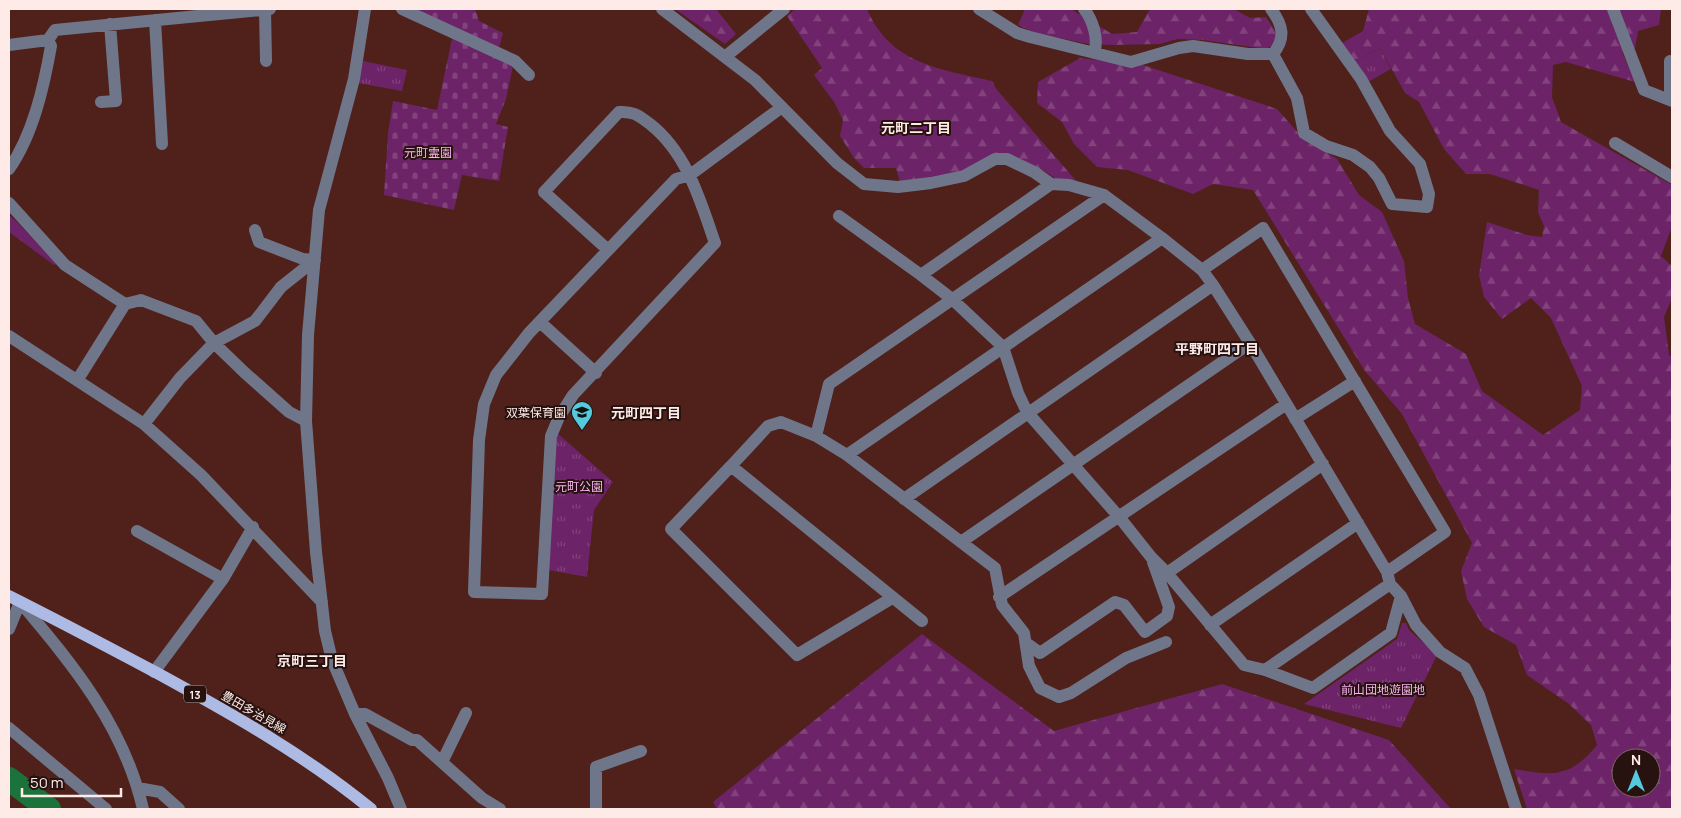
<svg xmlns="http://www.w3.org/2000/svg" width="1681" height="818" font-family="Manrope,'Noto Sans JP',sans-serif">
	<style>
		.forest { fill: url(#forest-firs); fill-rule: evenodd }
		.cemetery { fill: url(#cemetery-stones) }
		.park { fill: url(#park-tufts) }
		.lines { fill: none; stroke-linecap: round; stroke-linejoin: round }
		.river { stroke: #1b723a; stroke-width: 24 }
		.minor { stroke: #6f768a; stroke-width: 12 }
		.major { stroke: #adbae3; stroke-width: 12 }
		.labels { text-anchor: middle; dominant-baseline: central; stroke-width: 4; stroke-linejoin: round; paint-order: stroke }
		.shield { fill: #27120f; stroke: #beaaa6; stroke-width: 1 }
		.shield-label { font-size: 11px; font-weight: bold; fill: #feebe7 }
		.park-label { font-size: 12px; fill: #f7b4ef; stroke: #27120f }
		.poi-label { font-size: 12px; fill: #feebe7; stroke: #27120f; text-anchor: end }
		.street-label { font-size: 12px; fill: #feebe7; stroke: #27120f }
		.neighbourhood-label { font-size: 14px; font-weight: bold; fill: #feebe7; stroke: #27120f }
	</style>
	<defs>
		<pattern id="forest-firs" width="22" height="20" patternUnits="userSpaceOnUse" patternTransform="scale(1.25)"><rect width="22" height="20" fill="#6c2367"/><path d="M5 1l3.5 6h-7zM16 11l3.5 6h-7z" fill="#82437d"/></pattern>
		<pattern id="cemetery-stones" width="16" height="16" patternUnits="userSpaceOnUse" patternTransform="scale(1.25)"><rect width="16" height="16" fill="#6c2367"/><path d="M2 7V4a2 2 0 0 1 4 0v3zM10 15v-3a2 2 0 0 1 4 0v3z" fill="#82437d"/></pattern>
		<pattern id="park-tufts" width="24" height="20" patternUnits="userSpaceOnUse" patternTransform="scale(1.25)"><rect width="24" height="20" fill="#6c2367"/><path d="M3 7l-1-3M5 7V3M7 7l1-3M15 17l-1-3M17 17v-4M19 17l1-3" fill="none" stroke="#82437d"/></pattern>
	</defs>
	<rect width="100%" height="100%" fill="#4f211a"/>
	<path class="forest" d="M675,9H716L736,34L725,44Z
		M795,9H867C890,64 940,69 992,81L997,90L1079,184L1058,180L1044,171L1013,159L962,173L900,183L896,168H864L854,158L840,136L843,120L834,102L814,75L822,68L787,16Z
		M1025,9H1071L1112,34L1137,32L1150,9H1234L1250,18L1266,17L1277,34L1273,45L1266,49L1203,40L1177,39L1160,44L1113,45L1089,44L1035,33L1018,25Z
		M1369,9H1661L1659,25L1638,31L1635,48L1622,52L1635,82L1566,62L1553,65L1552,97L1561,122L1672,185V227L1661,256L1672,266V298L1664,317L1669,355L1672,357V809H1527L1514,769C1553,776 1570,778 1597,745L1591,725L1569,704L1527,675L1516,645L1484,627L1467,599L1461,571L1472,543L1402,414L1365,371L1253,190L1213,184L1193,194L1128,170L1097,167L1074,144L1062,122L1037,103L1038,82L1080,58L1143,65L1277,109L1300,135L1337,159L1359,195L1382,212L1404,261L1408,298L1415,324L1466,354L1482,391L1543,435L1580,410L1582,386L1551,318L1531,298L1502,319L1484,297L1479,275L1487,222L1527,235L1542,237L1544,226L1538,212L1539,190L1490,174H1466L1444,149L1419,102L1405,93L1380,48L1353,62L1342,43L1363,31ZM1621,758H1651V788H1621Z
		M9,215L16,221L57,264L54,265L9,232Z
		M922,634L1054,731L1222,684L1389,740L1451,809H717L713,802Z"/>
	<path class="cemetery" d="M410,9H475L479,21L503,33L497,55L513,66L506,99L496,124L508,127L499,181L462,175L454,210L384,195L388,133L393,101L437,110L454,29Z"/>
	<path class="park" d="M1380,48L1391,69L1366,83L1353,62Z
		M363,61L407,70L402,91L358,83Z
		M556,432L613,482L594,510L587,577L548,570Z
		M1402,623H1406L1409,630L1437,655L1401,728L1304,704L1397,639Z"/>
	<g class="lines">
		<path class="river" d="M9,779L49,809"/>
		<path class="minor" d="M265,9L266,61
			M365,9L354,79L319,210L308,335L306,421L316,552L325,631L332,660L355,714L388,778L401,809
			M402,9L515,61L529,75
			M662,9L755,80L837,163L864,184L898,187L931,183L964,176L995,159H1007L1034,172L1051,184L1069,185L1104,195L1162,238L1202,270L1213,285L1250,343L1387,572L1390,584L1401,596L1416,625L1440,652L1465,668L1479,695L1516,809
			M979,9L1017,33L1030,37L1131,62L1179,48L1193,46L1248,54H1273L1297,98L1304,133L1326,146L1353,155L1370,167L1379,178L1392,204L1427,207L1429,194L1420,164L1390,131L1361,79L1311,9
			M1084,9C1093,20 1099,40 1094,53
			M1271,9C1283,25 1286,38 1273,54
			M1613,9L1644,90L1672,101
			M155,20L162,144
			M9,45L48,40L55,30L270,9
			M726,56L784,9
			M1670,100V61L1672,62
			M101,102L116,101L110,24
			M1615,143L1672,177
			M9,169C33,135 44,86 51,46L48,40
			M1051,184L921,275L952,299L1003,347L1018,393L1027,412L1120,518L1151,557L1167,573L1244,665L1265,670L1313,688L1391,633L1401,596
			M9,203L65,265L125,304L141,300L196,321L214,343L244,372L289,412L306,421
			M839,216L921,275
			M255,230L259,242L303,259L315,260
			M607,249L544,192L619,112C634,111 639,116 650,124C687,153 700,200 715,243L573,395L559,417L551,436L542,594L474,592L479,440L484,404L496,375L529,333L676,179L690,175L782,107
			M1202,270L1263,228L1445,532L1387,572
			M540,322L596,373
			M9,336L144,424L201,475L322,602
			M78,379L125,304
			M1295,419L1355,381
			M144,424L180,378L214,343L255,321L281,287L315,260
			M816,436L829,384L1104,195
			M847,455L1162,238
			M731,466L768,426L781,422L816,436L847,455L995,568L1002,605L1024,633L1029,666L1040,688L1059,697L1071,693L1126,658L1166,642
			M904,499L1213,285
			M137,531L223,579
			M961,542L1250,343
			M1167,573L1323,464
			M999,597L1285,405
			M892,598L797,655L671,529L731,466L922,621
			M1210,625L1358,523
			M9,629L20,602C73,665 124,726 143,809
			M1026,643L1040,653L1115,602L1124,605L1145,632L1167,616L1169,607L1153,562
			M1265,670L1390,584
			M154,672L223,579L253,527
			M355,714H365L412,740H417L482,798L500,809
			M9,728L106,809
			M443,760L466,713
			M138,788L160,792L179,809
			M596,809V767L641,751"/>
		<path class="major" d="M9,596C59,621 108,647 157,673C232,714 305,755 371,809"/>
	</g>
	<defs>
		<g id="school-pin" transform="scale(1.125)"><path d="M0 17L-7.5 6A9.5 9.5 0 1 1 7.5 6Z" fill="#54cade" stroke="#27120f"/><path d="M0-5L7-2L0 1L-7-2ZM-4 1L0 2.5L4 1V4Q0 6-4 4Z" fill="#111"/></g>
	</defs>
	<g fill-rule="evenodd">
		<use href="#school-pin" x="582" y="412"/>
	</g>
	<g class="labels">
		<rect class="shield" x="184" y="685.5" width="22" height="17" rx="4"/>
		<g class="shield-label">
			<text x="195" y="694">13</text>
		</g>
		<g class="park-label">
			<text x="428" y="152">元町霊園</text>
			<text x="579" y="486">元町公園</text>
			<text x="1383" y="689">前山団地遊園地</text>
		</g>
		<g class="poi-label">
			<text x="566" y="412">双葉保育園</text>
		</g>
		<g class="street-label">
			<text transform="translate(254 712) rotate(30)">豊田多治見線</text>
		</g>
		<g class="neighbourhood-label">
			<text x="916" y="127">元町二丁目</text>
			<text x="1217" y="348">平野町四丁目</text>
			<text x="646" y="412">元町四丁目</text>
			<text x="312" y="660">京町三丁目</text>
		</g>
	</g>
	<rect width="1681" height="818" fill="none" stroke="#feebe7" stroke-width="20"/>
	<g transform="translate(1636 773)"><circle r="24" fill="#27120f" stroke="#7d6965"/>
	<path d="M0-4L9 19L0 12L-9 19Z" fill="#54cade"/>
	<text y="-8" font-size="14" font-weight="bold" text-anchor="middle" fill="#feebe7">N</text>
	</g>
	<path d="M22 788v8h99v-8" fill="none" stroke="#feebe7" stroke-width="2.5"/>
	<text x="30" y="788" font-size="15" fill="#feebe7" stroke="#27120f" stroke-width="4" paint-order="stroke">50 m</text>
</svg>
